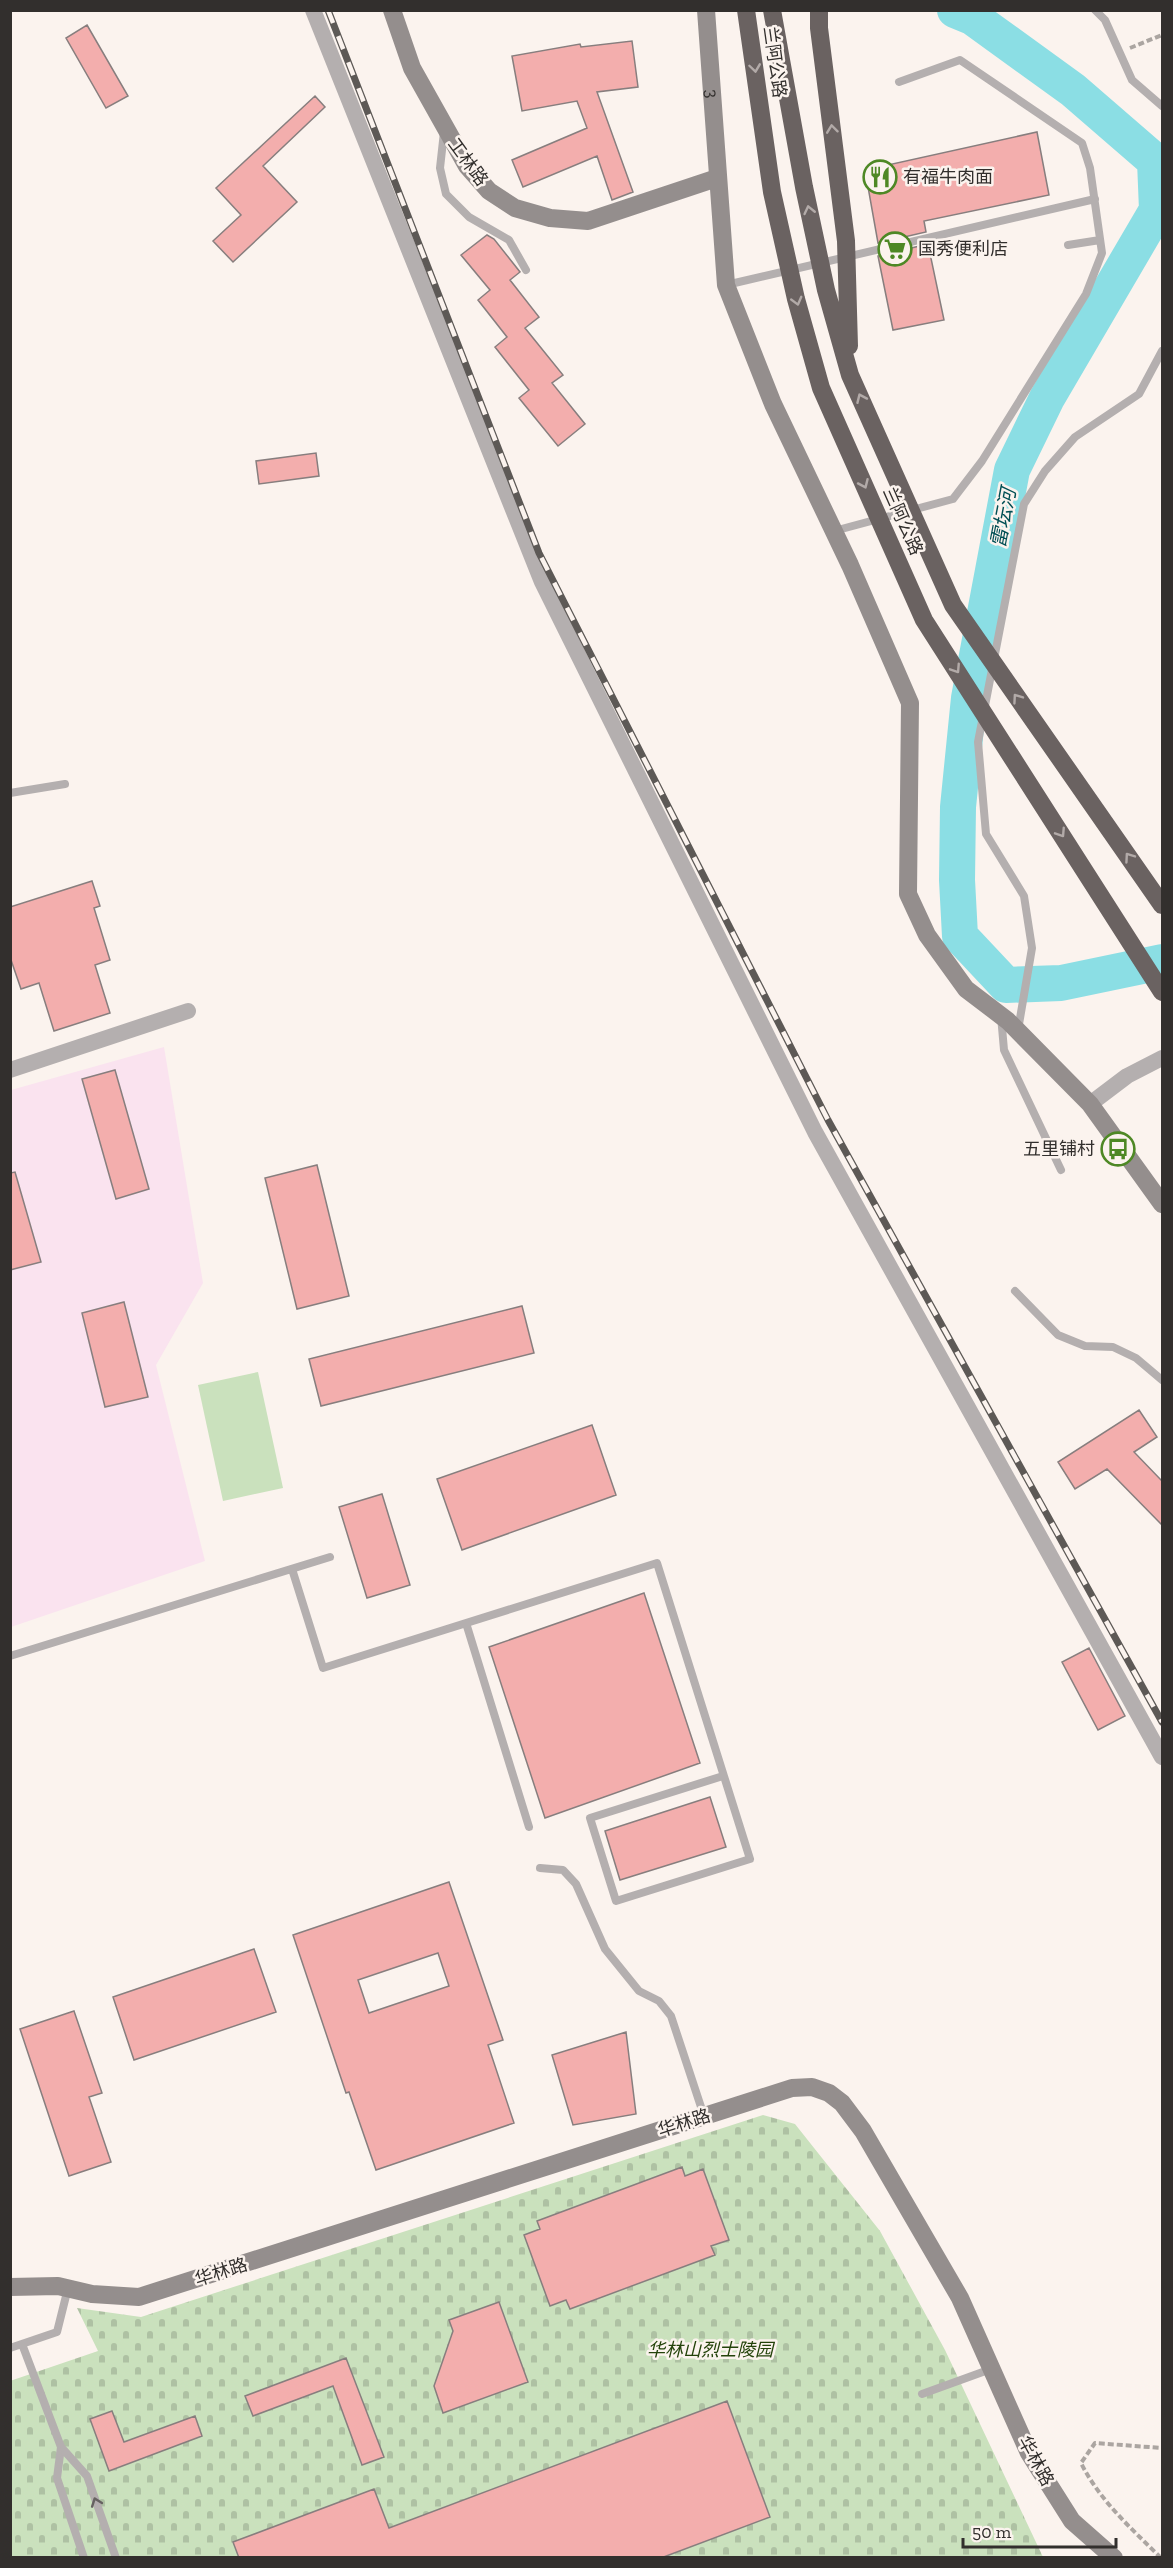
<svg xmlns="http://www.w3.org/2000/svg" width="1173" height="2568" font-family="'Zilla Slab','Noto Sans SC',serif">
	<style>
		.industrial { fill: #fae3ef }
		.grass { fill: #cae1bd }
		.cemetery { fill: url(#cemetery-stones) }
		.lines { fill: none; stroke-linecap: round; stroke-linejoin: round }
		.river { stroke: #8bdee4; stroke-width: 36 }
		.building { fill: #f3aead; stroke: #877e7e; stroke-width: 1.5; fill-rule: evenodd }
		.path { stroke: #aba5a1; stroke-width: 4; stroke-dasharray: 6 3; stroke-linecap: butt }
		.lane { stroke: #b4afaf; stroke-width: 8 }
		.street { stroke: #b4afaf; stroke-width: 16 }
		.secondary { stroke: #948e8d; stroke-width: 18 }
		.highway { stroke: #6a6261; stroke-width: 18 }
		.rail-casing { stroke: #5d5956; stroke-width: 7 }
		.rail { stroke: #fbf3ee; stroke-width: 4.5; stroke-dasharray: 14; stroke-linecap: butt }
		.oneway { stroke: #b2aaa8 }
		.oneway2 { stroke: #666261 }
		.labels { text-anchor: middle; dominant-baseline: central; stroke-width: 5; stroke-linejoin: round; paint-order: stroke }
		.street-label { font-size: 18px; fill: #322f2d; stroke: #fbf3ee }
		.poi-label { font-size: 18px; fill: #322f2d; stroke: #fbf3ee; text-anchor: start }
		.park-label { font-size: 18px; font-style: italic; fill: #24430b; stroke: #fbf3ee }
		.water-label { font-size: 20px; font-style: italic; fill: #004f54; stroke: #fbf3ee }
	</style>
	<defs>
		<pattern id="cemetery-stones" width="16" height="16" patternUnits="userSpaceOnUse" patternTransform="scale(1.5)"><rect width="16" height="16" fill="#cae1bd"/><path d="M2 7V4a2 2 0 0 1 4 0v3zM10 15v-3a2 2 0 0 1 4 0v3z" fill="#aec1a3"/></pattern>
	</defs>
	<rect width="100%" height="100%" fill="#fbf3ee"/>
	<path class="industrial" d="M164,1047L203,1283L156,1365L205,1561L11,1627V1090Z"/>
	<path class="grass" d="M258,1372L283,1488L223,1501L198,1385Z"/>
	<path class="cemetery" d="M763,2115L795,2124L880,2231L945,2350L1043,2557H11L10,2381L98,2351L77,2308L141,2317Z"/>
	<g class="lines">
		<path class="river" d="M955,10L972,17L1073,90L1155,161L1157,210L1047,398L1012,470L969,698L958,807L957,880L960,936L1006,985L1061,983L1162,962"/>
	</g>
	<path class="building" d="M87,25L128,96L106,108L66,38Z
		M632,41L638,87L597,92L633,192L612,200L597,156L523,187L512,160L587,128L577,101L522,111L512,56L580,44L581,47Z
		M315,96L325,107L263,166L297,202L233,262L213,241L241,215L216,188Z
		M1037,132L1049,195L924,221L926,232L878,243L865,170Z
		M487,235L494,239L520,272L510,280L539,317L525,328L563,375L552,383L585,424L558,446L519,398L529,390L495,347L507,337L478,300L490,290L461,255Z
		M928,244L944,320L893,330L878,256Z
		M316,453L319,476L259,484L256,461Z
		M92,881L100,906L94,908L110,960L95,965L110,1013L54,1031L39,983L21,989L10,957V907Z
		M115,1070L149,1189L116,1199L82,1079Z
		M317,1165L349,1296L297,1309L265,1178Z
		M15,1172L41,1262L10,1270V1173Z
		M124,1302L148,1397L105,1407L82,1313Z
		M522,1306L534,1353L321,1406L309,1359Z
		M1139,1410L1157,1437L1134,1452L1162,1481V1525L1107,1469L1075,1489L1058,1462Z
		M592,1425L616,1495L462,1550L437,1479Z
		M382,1494L410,1585L367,1598L339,1507Z
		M644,1593L700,1763L545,1818L489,1647Z
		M1089,1648L1125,1716L1098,1730L1062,1662Z
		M710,1797L726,1847L620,1880L605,1831Z
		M449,1882L503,2040L488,2045L514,2123L376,2170L349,2092L346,2093L293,1935ZM438,1953L449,1986L369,2013L358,1980Z
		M254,1949L276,2012L134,2060L113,1997Z
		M74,2011L102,2093L89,2097L111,2162L69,2176L20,2029Z
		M626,2032L636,2114L573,2125L552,2055Z
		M682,2167L685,2176L703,2169L729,2240L711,2246L715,2255L570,2309L566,2300L550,2306L524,2235L540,2229L537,2221Z
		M499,2302L528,2382L443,2413L434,2386L453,2331L449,2320Z
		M346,2358L384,2457L362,2465L333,2386L253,2416L245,2396Z
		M727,2401L770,2517L661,2558H239L233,2542L374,2489L389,2528Z
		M112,2411L124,2442L195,2416L202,2436L109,2471L90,2419Z"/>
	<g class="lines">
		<path class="path" d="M1130,48L1162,35
			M1161,2558C1131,2528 1100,2501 1081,2463L1095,2443L1162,2448"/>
		<path class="lane" d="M1095,10L1105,20L1132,80L1162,106
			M444,132L440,168L446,194L469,217L509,240L526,270
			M1068,245L1100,240
			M726,285L1095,199
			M834,531L953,499L982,461L1086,294L1102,253L1090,168L1082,143L960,60L899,82
			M10,793L65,784
			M1001,1016L1004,1050L1061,1170
			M1018,1030L1032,948L1024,896L986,834L978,742L1024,504L1045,471L1075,437L1139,394L1162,351
			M1015,1291L1058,1335L1085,1346L1113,1347L1136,1358L1162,1380
			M292,1569L323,1668L657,1563L750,1859L616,1901L590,1818L723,1776
			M466,1623L529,1827
			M10,1656L330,1557
			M540,1868L563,1870L576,1884L605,1949L639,1991L659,2001L671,2016L704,2116
			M22,2344L61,2447L87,2476L116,2558
			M10,2348L57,2332L68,2288
			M922,2394L991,2369
			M61,2447L57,2478L84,2558"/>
		<path class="street" d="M313,10L542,582L815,1132L1162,1757
			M10,1070L188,1011
			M1090,1104L1127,1076L1162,1058"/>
		<g class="secondary">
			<path d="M392,10L412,68L467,166L489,191L515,208L550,218L588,221L717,178"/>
			<path id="s1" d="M706,10L726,285L773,404L850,565L910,703L908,894L927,935L966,989L1008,1021L1090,1104L1162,1204"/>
			<path d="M10,2287L58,2286L92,2294L139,2297L792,2088L812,2087L829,2093L842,2103L863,2131L960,2298L1029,2453L1072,2521L1114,2558"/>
		</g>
		<path class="highway" d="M746,10L772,192L796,299L821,388L924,620L1162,992
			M772,10L804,187L826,290L850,375L953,605L1162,905
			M819,10V28L846,241L849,346"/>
		<g class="rail-casing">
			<path id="rail" d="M328,10L539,553L828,1120L1162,1722"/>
		</g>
		<use href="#rail" class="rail"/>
	</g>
	<defs><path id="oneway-chevron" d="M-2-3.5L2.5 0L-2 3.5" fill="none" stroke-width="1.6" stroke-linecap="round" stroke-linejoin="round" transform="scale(1.5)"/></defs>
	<g class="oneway">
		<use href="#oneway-chevron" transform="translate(755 68) rotate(82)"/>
		<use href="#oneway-chevron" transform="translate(832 129) rotate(-97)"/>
		<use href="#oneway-chevron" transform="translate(809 210) rotate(-103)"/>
		<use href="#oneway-chevron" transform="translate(797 301) rotate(75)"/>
		<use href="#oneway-chevron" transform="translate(861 398) rotate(-114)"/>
		<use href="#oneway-chevron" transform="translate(864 484) rotate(66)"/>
		<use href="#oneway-chevron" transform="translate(956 669) rotate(57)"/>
		<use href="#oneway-chevron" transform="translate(1017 698) rotate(-125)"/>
		<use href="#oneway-chevron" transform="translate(1061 833) rotate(57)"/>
		<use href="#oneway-chevron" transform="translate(1129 857) rotate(-125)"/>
	</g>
	<use class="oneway2" href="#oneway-chevron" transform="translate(96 2502) rotate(-110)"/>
	<defs>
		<g id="restaurant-ring" transform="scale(1.725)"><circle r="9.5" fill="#fbf3ee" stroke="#4e8825" stroke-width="1.5"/><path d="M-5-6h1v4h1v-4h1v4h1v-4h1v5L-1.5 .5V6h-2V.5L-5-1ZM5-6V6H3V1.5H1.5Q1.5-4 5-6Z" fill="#4e8825"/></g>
		<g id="supermarket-ring" transform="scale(1.725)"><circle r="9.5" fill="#fbf3ee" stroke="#4e8825" stroke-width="1.5"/><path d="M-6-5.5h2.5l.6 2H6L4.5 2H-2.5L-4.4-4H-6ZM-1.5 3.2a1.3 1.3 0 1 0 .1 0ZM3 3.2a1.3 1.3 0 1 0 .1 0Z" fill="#4e8825"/></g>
		<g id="bus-ring" transform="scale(1.725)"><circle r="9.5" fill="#fbf3ee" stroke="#4e8825" stroke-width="1.5"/><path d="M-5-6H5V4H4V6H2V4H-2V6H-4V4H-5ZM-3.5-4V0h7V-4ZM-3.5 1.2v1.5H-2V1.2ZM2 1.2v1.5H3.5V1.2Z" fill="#4e8825"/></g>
	</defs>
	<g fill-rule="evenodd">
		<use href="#restaurant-ring" x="880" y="177"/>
		<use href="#supermarket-ring" x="895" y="249"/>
		<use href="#bus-ring" x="1118" y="1149"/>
	</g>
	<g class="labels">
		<g class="street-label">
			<text transform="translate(775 62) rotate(82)">兰阿公路</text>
			<text stroke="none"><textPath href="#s1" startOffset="84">3</textPath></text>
			<text transform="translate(468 162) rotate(54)">工林路</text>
			<text transform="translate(903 521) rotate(66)">兰阿公路</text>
			<text transform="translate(684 2123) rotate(-18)">华林路</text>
			<text transform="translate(221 2272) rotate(-18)">华林路</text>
			<text transform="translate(1036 2461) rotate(61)">华林路</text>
		</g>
		<g class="poi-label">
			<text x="903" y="177">有福牛肉面</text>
			<text x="918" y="249">国秀便利店</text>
			<text x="1095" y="1149" text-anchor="end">五里铺村</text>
		</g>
		<g class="park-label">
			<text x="710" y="2350">华林山烈士陵园</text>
		</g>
		<g class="water-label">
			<text transform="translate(1003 518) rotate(-79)">雷坛河</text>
		</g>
	</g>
	<rect width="1173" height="2568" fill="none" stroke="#322f2d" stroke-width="24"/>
	<path d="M963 2538v9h153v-9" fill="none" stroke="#322f2d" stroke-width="3"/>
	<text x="972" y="2538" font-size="18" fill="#322f2d" stroke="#fbf3ee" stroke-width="4.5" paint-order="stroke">50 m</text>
</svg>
